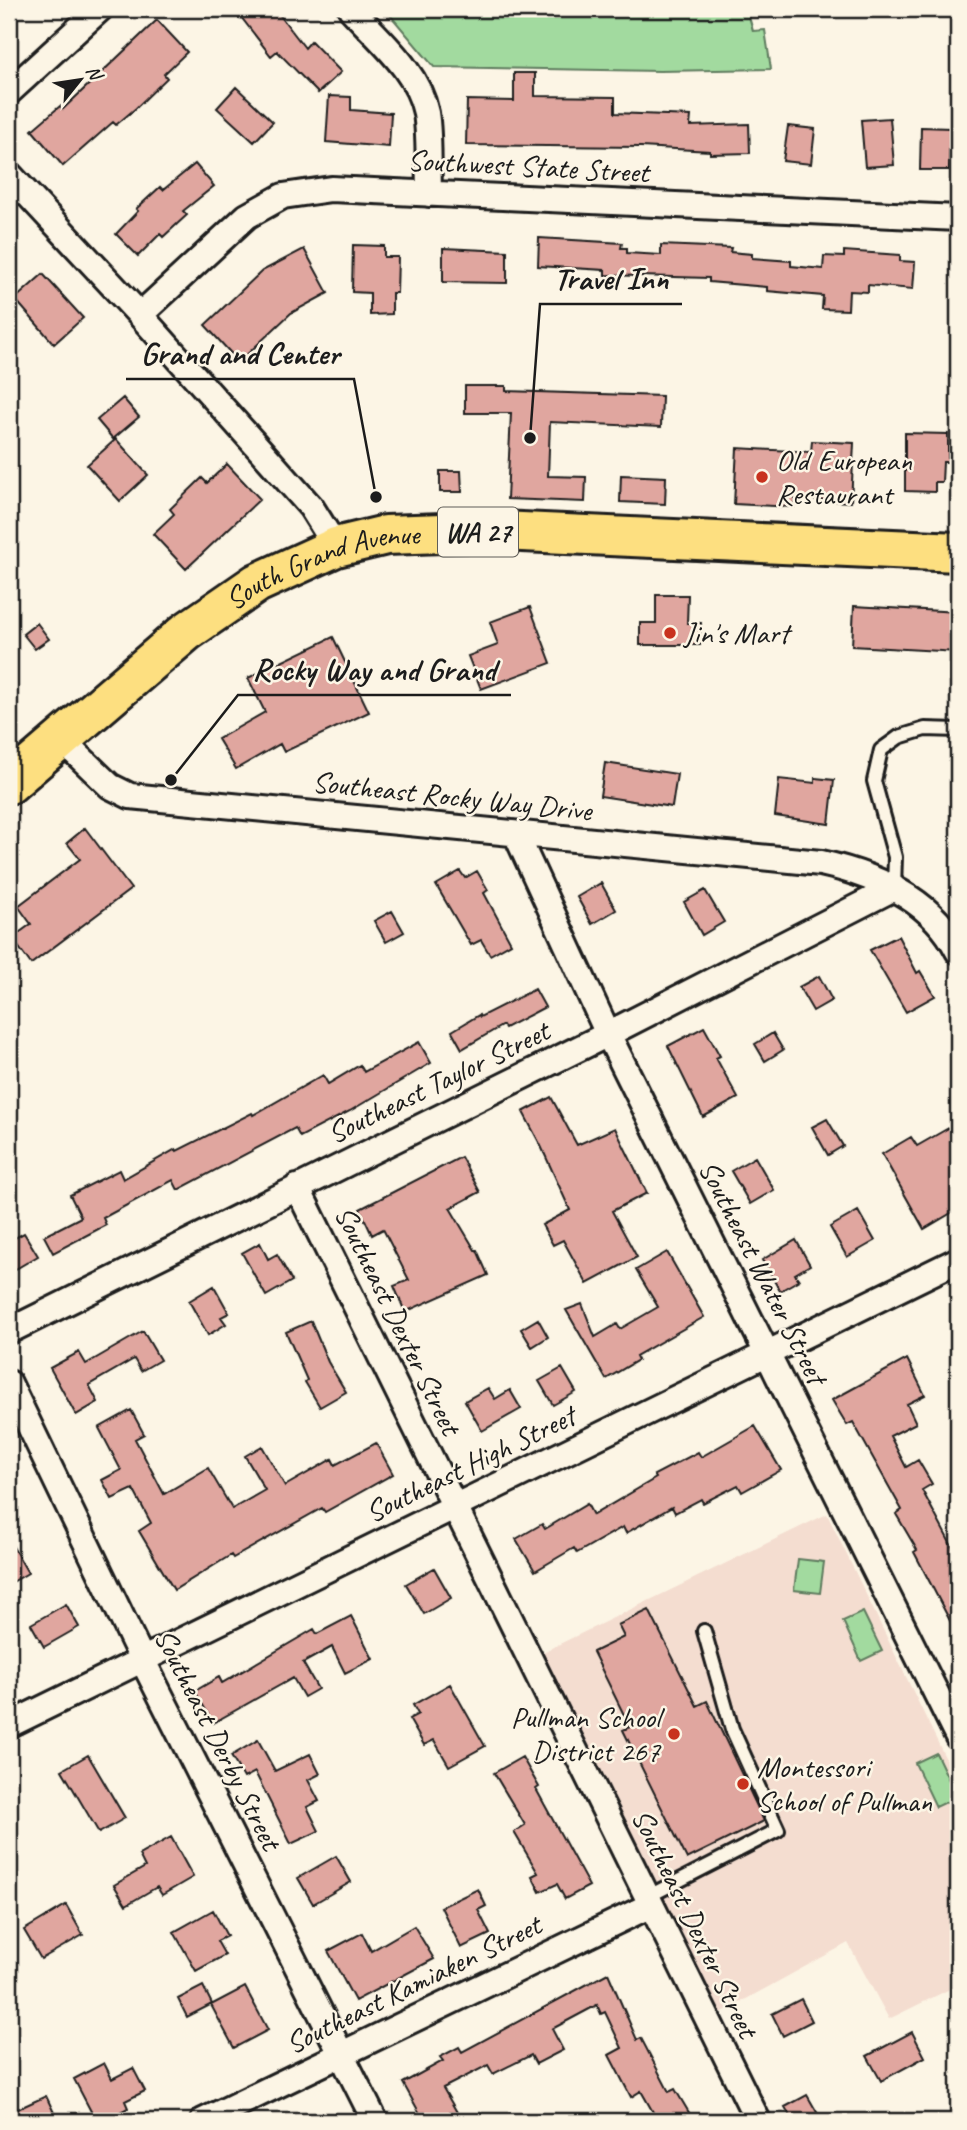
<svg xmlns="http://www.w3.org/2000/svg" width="967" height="2130" font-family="Caveat,sans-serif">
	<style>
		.built { fill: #f4ddd0 }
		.green { fill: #a2da9f; stroke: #5f7b5e; stroke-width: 2 }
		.building { fill: #e0a69f; stroke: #1c1c1c; stroke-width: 2 }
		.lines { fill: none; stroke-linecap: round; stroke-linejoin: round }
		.lane-casing { stroke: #1c1c1c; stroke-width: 18 }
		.street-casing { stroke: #1c1c1c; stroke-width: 30 }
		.primary-casing { stroke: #1c1c1c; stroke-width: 44 }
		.lane { stroke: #fcf5e5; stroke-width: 12 }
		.street { stroke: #fcf5e5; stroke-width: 24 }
		.primary { stroke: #fddf80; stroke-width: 38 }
		.poi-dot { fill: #c8321e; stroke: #fcf5e5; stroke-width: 2.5 }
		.labels { text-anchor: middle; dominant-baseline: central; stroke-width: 5; stroke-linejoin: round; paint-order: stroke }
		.shield { fill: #fcf5e5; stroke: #5f5d58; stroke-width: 2 }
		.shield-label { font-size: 28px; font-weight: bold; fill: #1c1c1c }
		.street-label { font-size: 30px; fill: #1c1c1c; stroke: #fcf5e5 }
		.poi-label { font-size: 30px; fill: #1c1c1c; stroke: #fcf5e5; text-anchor: start }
		.leader { fill: none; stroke: #1c1c1c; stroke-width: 2.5 }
		.callout-dot { fill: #1c1c1c; stroke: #fcf5e5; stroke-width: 2.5 }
		.callout-label { font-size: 32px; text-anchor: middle; font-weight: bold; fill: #1c1c1c; stroke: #fcf5e5; stroke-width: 5; stroke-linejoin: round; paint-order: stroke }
	</style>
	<rect width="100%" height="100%" fill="#fcf5e5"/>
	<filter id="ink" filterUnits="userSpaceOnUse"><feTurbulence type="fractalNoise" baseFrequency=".0143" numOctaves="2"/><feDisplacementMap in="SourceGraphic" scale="14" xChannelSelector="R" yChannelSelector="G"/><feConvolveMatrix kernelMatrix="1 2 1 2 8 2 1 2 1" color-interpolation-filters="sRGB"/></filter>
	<g filter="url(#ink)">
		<path class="built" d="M827,1514L958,1784V1985L889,2019L848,1943L719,2014L541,1653Z"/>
		<path class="green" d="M385,9H747L753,31L765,30L771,69L660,71L434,67Z
			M798,1559L824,1562L820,1593L794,1590Z
			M863,1612L882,1651L861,1661L843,1621Z
			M936,1753L957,1797L936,1807L915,1763Z"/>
		<path class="building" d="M252,9H275L305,48L311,41L341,72L318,93L277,51L271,56L241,17Z
			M157,20L187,52L164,74L167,78L136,108L116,125L113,122L63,166L32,130L60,106L63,109Z
			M514,73H535V96L615,97V113L691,116L690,126L749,124L750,153L710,154V151L641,147L466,145L467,100L514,101Z
			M236,87L273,122L254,142L217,108Z
			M329,96L351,97V110L391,113L389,147L326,142Z
			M890,118L894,165L865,167L861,120Z
			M788,126L815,129L811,164L783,161Z
			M921,127L950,128L949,170H920Z
			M195,164L214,186L183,211L187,215L163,237L160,234L138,256L116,234L138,211L136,209L160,187L163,190Z
			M539,238L622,243L621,248H627V253L661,255V245L731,248L730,252L752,254V258L791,261V266L823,269L824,256L844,257V251L900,255V261L915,262L913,289L868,285V292L849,291L848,310L822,309L823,296L767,291V287L709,282V278L605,275V270L538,266Z
			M353,245L384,246V257H398L397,293H392V314L370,315V293L352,292Z
			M443,248L507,251V283L443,282Z
			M304,249L328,293L291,313L239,362L205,325L262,271Z
			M43,274L83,318L54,344L15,299Z
			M465,386H506V391L662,396L661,427L550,422L548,476L586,477L585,502L507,499L511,413H465Z
			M123,398L139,417L113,439L97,420Z
			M905,433L948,434V462H943L942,482H935V492L905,491Z
			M116,439L148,475L120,501L87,465Z
			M812,441L854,443L851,502L795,499L794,507L734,504L737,448L811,452Z
			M227,464L260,499L186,569L153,534L174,514L170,509L202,478L207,483Z
			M440,471H461L462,492H440Z
			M621,475L666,477L665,504L620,502Z
			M656,595H688L687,623H701L700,645H640V623H656Z
			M854,606L958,612V652L852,646Z
			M530,607L551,663L481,689L468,656L498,645L490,622Z
			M37,623L49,639L35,649L23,634Z
			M333,637L369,712L284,752L280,744L236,769L218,739L265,712L248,678Z
			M605,763L677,774L672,807L600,796Z
			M815,778L834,780L829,824L775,816L779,779L815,783Z
			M85,828L131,889L31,964L12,938L31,924L18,906L80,859L67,843Z
			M460,871L465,878L477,871L488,890L484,893L511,943L490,955L481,940L471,945L436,885Z
			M601,883L616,910L592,924L577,897Z
			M705,890L724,922L702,935L684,902Z
			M392,911L404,932L386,942L374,921Z
			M898,936L917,973L920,971L935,996L906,1012L870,950Z
			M819,976L832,1000L813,1011L799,987Z
			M535,989L545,1007L505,1028L503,1025L462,1049L452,1031L479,1015L480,1017Z
			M704,1027L720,1056L716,1058L738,1098L703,1117L668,1046Z
			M773,1033L783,1050L765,1061L755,1044Z
			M419,1042L431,1063L350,1111L300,1137L295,1128L178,1190L173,1180L103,1218L106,1225L53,1253L44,1236L81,1217L70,1195L119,1170L123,1179L176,1149L177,1151L252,1113L253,1115L323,1075L328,1084L360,1065L364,1072Z
			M551,1097L577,1145L615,1128L647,1193L612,1211L637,1257L587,1284L563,1240L553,1245L542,1225L570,1210L541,1146L523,1112Z
			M827,1119L843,1146L828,1155L812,1127Z
			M952,1126L958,1137V1209L924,1229L882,1154L911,1137L917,1146Z
			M461,1157L480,1192L450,1208L475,1250H477L488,1275L405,1312L394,1286L409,1280L383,1229L372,1235L360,1209Z
			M755,1157L774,1190L750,1204L731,1171Z
			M858,1211L875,1241L847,1257L830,1227Z
			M24,1233L38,1256L9,1273V1241Z
			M796,1240L810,1265L795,1274L799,1280L780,1291L762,1260Z
			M260,1243L268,1259L277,1254L292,1281L266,1296L242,1253Z
			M667,1252L704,1317L636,1356L638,1360L606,1379L566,1310L582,1304L595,1337L617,1324L620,1329L658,1307L636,1270Z
			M214,1286L229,1313L221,1317L226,1324L208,1335L189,1301Z
			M538,1319L548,1337L532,1347L521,1329Z
			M311,1321L328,1362L346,1392L320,1407L305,1382L307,1380L286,1332Z
			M143,1331L160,1360L141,1371L134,1359L89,1385L98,1402L76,1415L50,1368L79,1352L86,1364Z
			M907,1359L925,1395L907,1404L916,1423L890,1436L906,1467L918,1460L932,1484L922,1490L958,1558V1636L914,1552L917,1550L896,1514L902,1510L853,1422L847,1425L832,1400Z
			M562,1368L576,1392L553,1405L539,1381Z
			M488,1388L495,1399L510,1390L521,1409L482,1431L465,1401Z
			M131,1410L144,1434L135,1439L164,1494L208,1468L232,1509L265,1490L245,1456L262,1446L285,1486L332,1459L335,1465L376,1443L393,1474L325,1512L322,1508L233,1558L231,1555L174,1590L139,1531L151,1523L133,1489L112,1499L102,1480L121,1470L99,1428Z
			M755,1426L781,1470L742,1492L738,1485L703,1503L701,1499L675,1513L672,1507L626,1533L623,1527L577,1553L574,1548L535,1571L516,1539L542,1524L545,1529L587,1504L593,1515L656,1478L654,1475L698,1452L701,1457Z
			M9,1540L28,1573L9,1584Z
			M434,1568L451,1598L424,1614L406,1584Z
			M66,1604L79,1627L44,1647L31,1624Z
			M649,1610L697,1706L707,1701L764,1821L687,1859L623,1730L630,1727L593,1652L624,1637L618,1625Z
			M351,1616L373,1659L345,1673L332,1647L303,1663L318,1689L304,1697L293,1678L213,1723L195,1691L219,1677L222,1683L314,1629L317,1634Z
			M450,1684L485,1746L449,1766L434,1740L424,1745L409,1719L418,1714L413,1705Z
			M258,1740L275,1771L310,1754L320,1774L308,1780L319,1801L307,1807L319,1831L291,1844L255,1772L244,1778L231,1756Z
			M88,1755L125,1818L99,1833L62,1770Z
			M522,1757L539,1787L536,1789L589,1886L565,1899L557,1884L540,1892L532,1876L538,1873L514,1832L525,1825L494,1773Z
			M171,1837L193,1877L162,1895L157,1887L126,1905L114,1885L145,1867L139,1855Z
			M336,1856L351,1882L313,1904L298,1878Z
			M478,1889L486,1906L478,1910L490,1934L461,1948L441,1907Z
			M66,1905L83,1935L41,1959L24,1930Z
			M213,1910L227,1936L217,1941L225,1955L196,1971L174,1932Z
			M414,1926L434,1959L355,2001L328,1951L362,1933L371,1951Z
			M608,1973L637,2040L641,2038L669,2092L675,2089L694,2121H658L641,2091L631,2097L609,2055L622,2048L605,2012L601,2014L597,2005L552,2029L563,2050L536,2064L531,2055L493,2074L488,2065L443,2088L462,2121H424L403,2083L443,2061L440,2057L459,2047L462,2052Z
			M203,1986L212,2004L187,2017L178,1999Z
			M245,1987L268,2030L234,2048L211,2005Z
			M801,1999L812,2021L783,2036L772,2014Z
			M912,2032L925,2057L881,2081L867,2056Z
			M104,2063L112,2079L133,2068L145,2091L125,2101L128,2108L103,2121H96L74,2079Z
			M807,2095L822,2121H793L785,2107Z
			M46,2096L58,2121H9V2113Z"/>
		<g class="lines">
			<g class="lane-casing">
				<path id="lane" d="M894,888L895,857L874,781L881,750L899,737L925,729L958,730
					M647,1897L778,1830L732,1729L704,1631"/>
			</g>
			<g class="street-casing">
				<path id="street" d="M351,9C378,39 418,71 426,113C430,138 428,168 429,194
					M9,92L100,9
					M9,174L140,315L311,507L336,547
					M140,315L247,216L283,196L331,189L958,218
					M61,739L110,786L130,796L821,863C875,875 932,899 958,951
					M516,834L608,1034L958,1737
					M297,1187L758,2121
					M9,1331L608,1034L894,888
					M9,1383L143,1661L375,2121
					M9,1725L958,1260
					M203,2121L651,1905"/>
			</g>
			<g class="primary-casing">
				<g id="primary">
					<path id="s1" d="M9,784L186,632L257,583L336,547L386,535L500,531L958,552"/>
				</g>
			</g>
			<use href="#lane" class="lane"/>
			<use href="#street" class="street"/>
			<use href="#primary" class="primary"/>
		</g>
	</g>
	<g class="poi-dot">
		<circle cx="762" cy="477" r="7"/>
		<circle cx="670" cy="633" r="7"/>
		<circle cx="674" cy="1734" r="7"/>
		<circle cx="743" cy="1784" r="7"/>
	</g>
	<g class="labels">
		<rect class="shield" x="438" y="507.5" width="80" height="49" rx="5"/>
		<g class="shield-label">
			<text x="478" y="532">WA 27</text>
		</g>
		<g class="street-label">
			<text transform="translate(528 166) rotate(3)">Southwest State Street</text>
			<text stroke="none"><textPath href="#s1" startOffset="388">South Grand Avenue</textPath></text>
			<text transform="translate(452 796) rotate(6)">Southeast Rocky Way Drive</text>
			<text transform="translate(438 1082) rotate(-26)">Southeast Taylor Street</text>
			<text transform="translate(763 1272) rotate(63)">Southeast Water Street</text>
			<text transform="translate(398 1320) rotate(64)">Southeast Dexter Street</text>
			<text transform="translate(470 1464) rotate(-26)">Southeast High Street</text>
			<text transform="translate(218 1739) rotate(63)">Southeast Derby Street</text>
			<text transform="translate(695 1923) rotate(64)">Southeast Dexter Street</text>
			<text transform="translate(413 1984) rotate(-26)">Southeast Kamiaken Street</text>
		</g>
		<g class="poi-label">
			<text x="776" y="460">Old European<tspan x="776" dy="34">Restaurant</tspan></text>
			<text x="684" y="633">Jin's Mart</text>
			<text x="660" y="1717" text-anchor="end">Pullman School<tspan x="660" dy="34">District 267</tspan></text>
			<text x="757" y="1767">Montessori<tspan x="757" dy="34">School of Pullman</tspan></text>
		</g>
	</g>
	<path class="leader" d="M530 438L540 304H682M376 497L354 379H126M171 780L238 695H511"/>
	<g class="callout-dot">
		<circle cx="530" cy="438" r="7"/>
		<circle cx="376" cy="497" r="7"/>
		<circle cx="171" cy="780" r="7"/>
	</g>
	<g class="callout-label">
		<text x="611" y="289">Travel Inn</text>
		<text x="240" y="364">Grand and Center</text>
		<text x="374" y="680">Rocky Way and Grand</text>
	</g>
	<rect width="967" height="2130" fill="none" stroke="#fcf5e5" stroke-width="35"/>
	<rect x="18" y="18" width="932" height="2095" fill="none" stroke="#1c1c1c" stroke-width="2.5" filter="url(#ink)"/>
	<g transform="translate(80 80) rotate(60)" stroke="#fcf5e5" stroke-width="5" paint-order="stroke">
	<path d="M0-5L12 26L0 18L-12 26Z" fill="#1c1c1c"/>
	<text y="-10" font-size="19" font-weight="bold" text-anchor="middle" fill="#1c1c1c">N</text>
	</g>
</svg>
